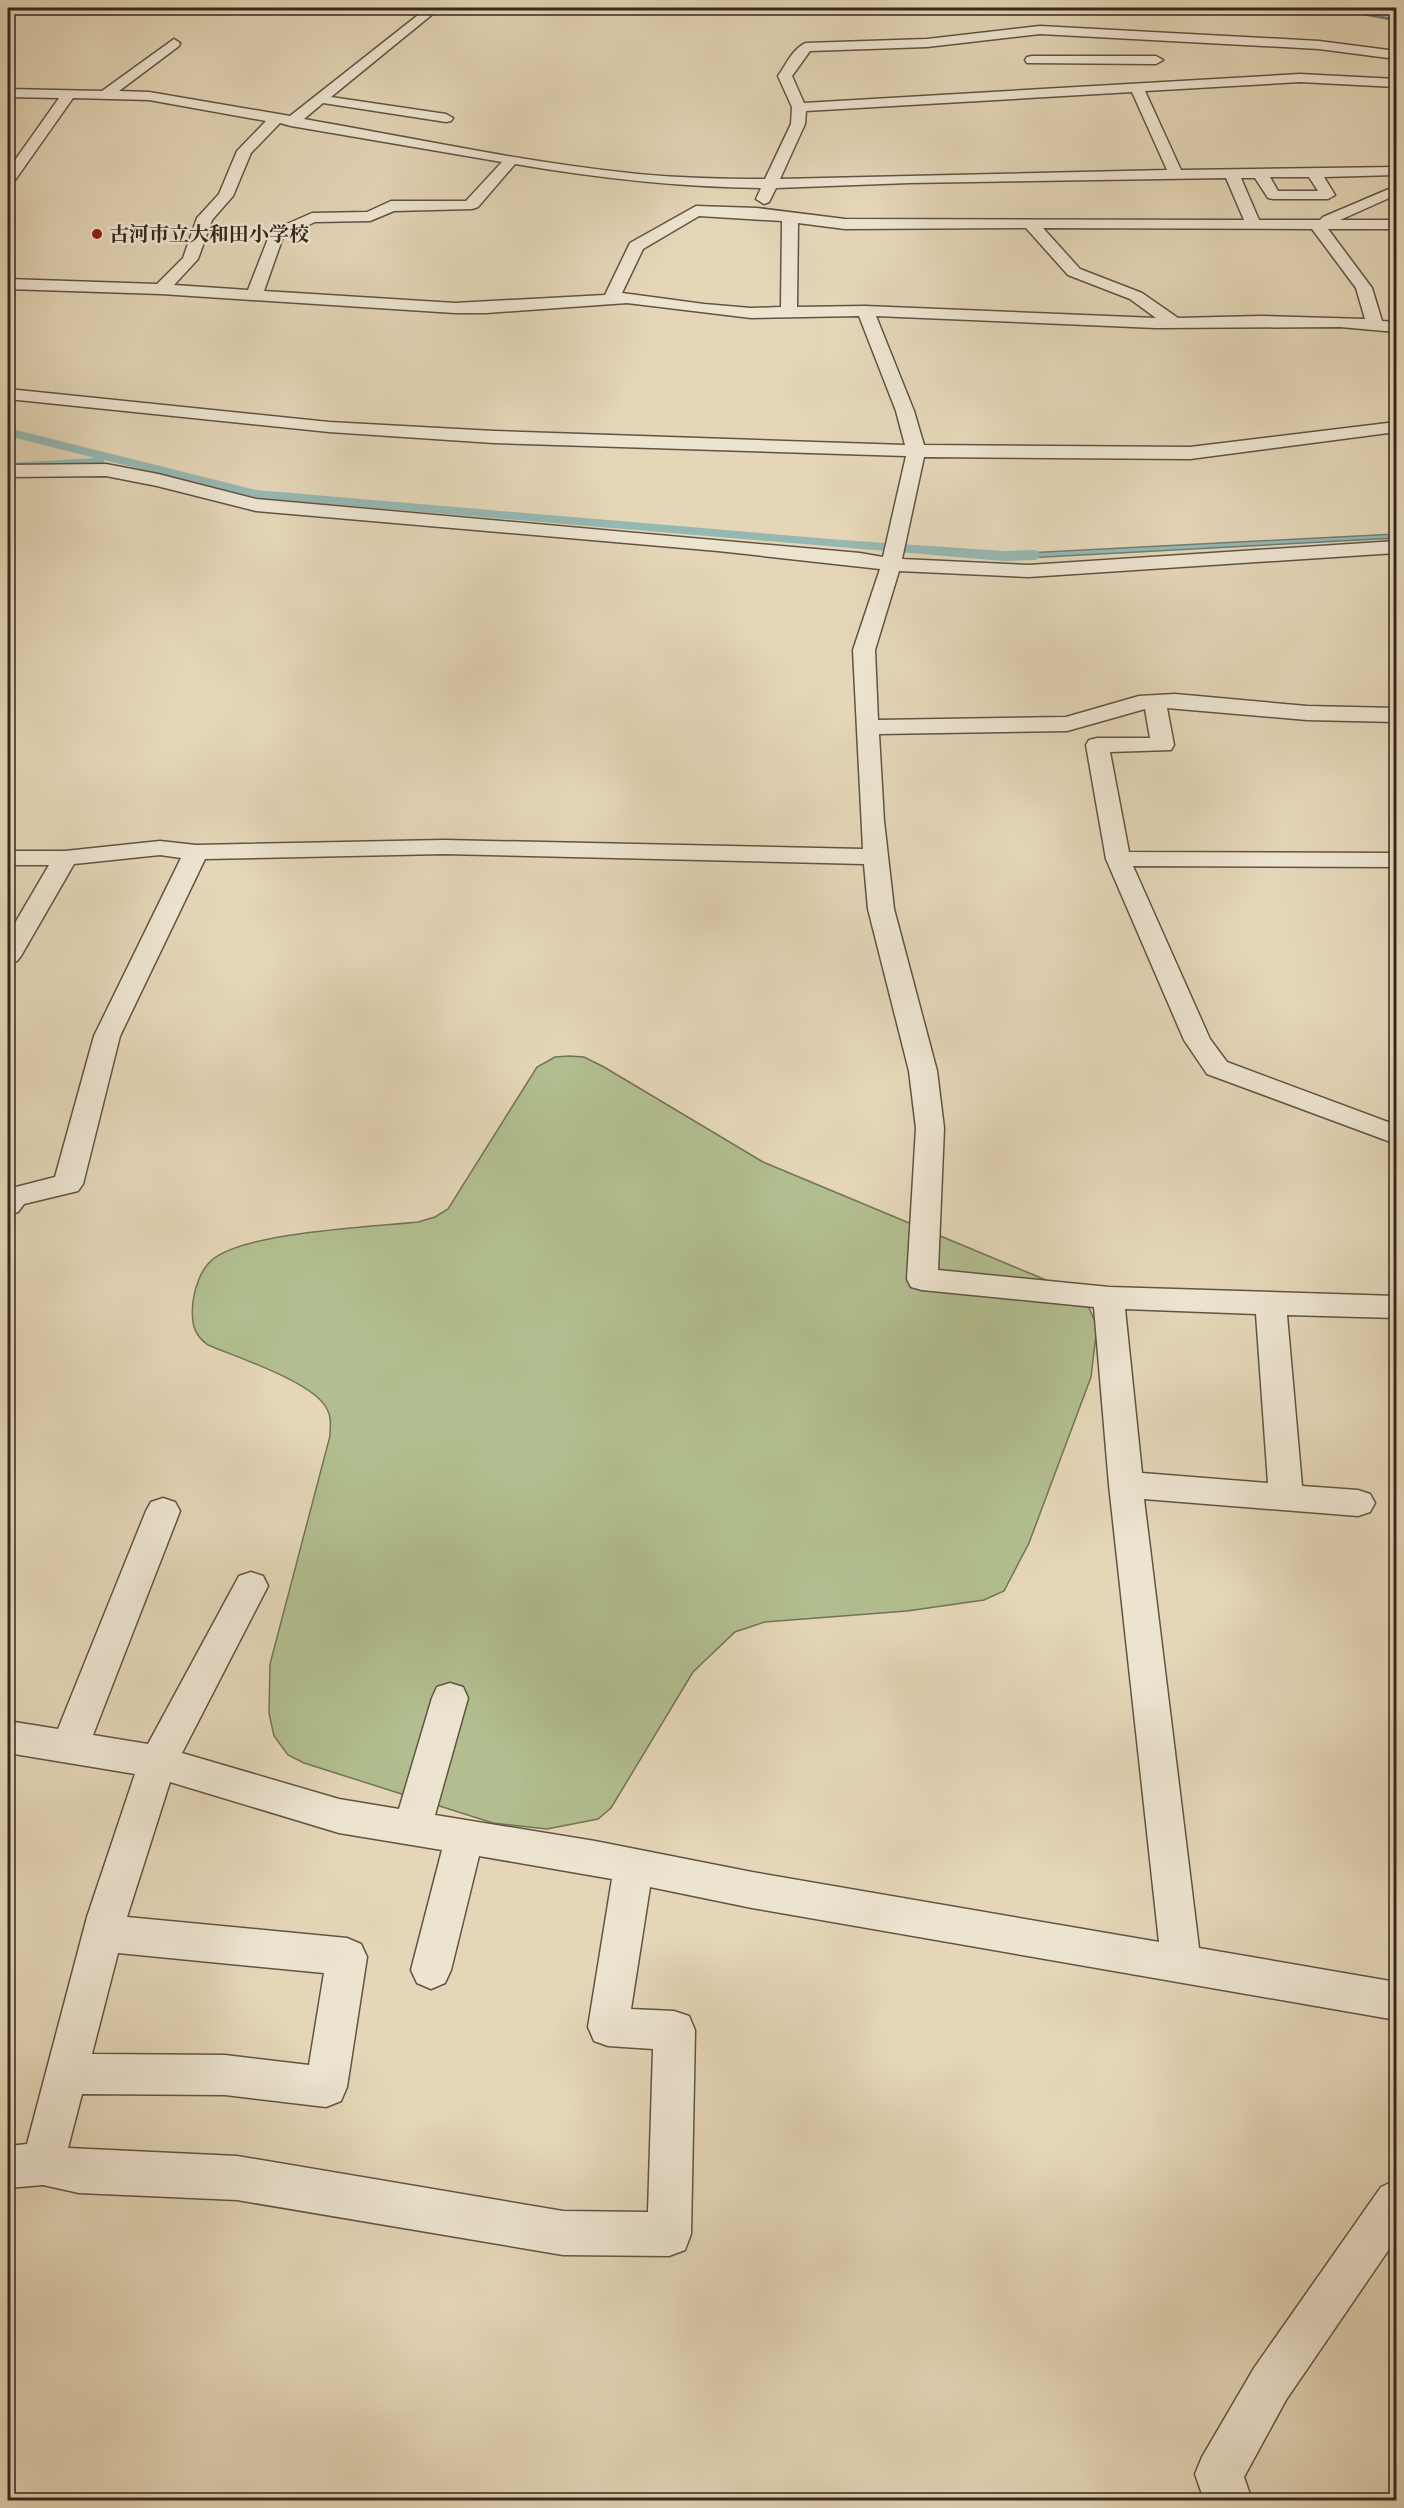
<svg xmlns="http://www.w3.org/2000/svg" width="1404" height="2508" font-family="'EB Garamond','Noto Serif JP',serif">
	<style>
		.green { fill: #b2be8f; stroke: #747356; stroke-width: 1.5 }
		.water { fill: #96b8b3; stroke: #6f7e77; stroke-width: 1.5 }
		.lines { fill: none; stroke-linecap: round; stroke-linejoin: round }
		.stream { stroke: #6f7e77; stroke-width: 3 }
		.canal { fill: #96b8b3; fill-rule: evenodd }
		.minor-casing { stroke: #615443; stroke-width: 3 }
		.minor { fill: #ede4d0; fill-rule: evenodd }
		.poi-dot { fill: #8f2418; stroke: #ede4d0; stroke-width: 2 }
		.labels { text-anchor: middle; dominant-baseline: central; stroke-width: 5; stroke-linejoin: round; paint-order: stroke }
		.far-poi-label { font-size: 20px; font-weight: bold; fill: #35281c; stroke: #ede4d0; text-anchor: start }
	</style>
	<rect width="100%" height="100%" fill="#e4d6b7"/>
	<filter id="stains"><feTurbulence type="fractalNoise" baseFrequency=".00333" numOctaves="4"/><feColorMatrix values="0 0 0 0 .2 0 0 0 0 .09 0 0 0 0 .02 0 0 0 .5 -.17"/></filter>
	<radialGradient id="worn" r=".72"><stop offset=".6" stop-color="#630" stop-opacity="0"/><stop offset="1" stop-color="#630" stop-opacity=".3"/></radialGradient>
	<path class="green" d="M569,1056L584,1057L604,1067L763,1162L1046,1280L1089,1308L1097,1326L1091,1377L1029,1543L1004,1591L984,1600L907,1611L765,1622L735,1632L693,1672L611,1808L598,1819L547,1829L493,1823L304,1763L288,1755L274,1736L269,1713L270,1664L330,1436C330,1426 332,1418 327,1409C314,1382 236,1357 208,1345C192,1334 191,1320 193,1301C195,1287 201,1269 212,1260C245,1232 371,1227 418,1222L435,1217L448,1209L537,1067L555,1057Z"/>
	<path class="water" d="M1396,534V538L1005,559L1004,554Z"/>
	<g class="lines">
		<path class="stream" d="M1333,8L1396,20"/>
		<path class="canal" d="M8,428L256,490L842,540L1004,551L1035,550L1043,555L1035,560L1004,561L256,498L104,460L103,465L98,466L8,471V463L95,458L8,436Z"/>
		<g class="minor-casing">
			<path id="minor" d="M427,8H440L331,97L446,114L453,118L451,121L446,122L323,103L304,119C414,138 526,163 638,174C680,178 723,179 765,179L791,124L792,107L778,76C786,65 793,48 806,43L927,39L1040,26L1319,41L1396,51V59L1319,49L1040,34L927,47L810,51L792,76L804,103L1300,74L1396,79V87L1300,82L1145,91L1181,170L1396,167V175L1324,177L1335,195L1328,199H1273L1268,198L1255,178H1241L1259,220H1320L1323,217L1396,186V195L1340,220H1396V229H1328L1372,288L1382,321L1396,322V332L1340,327L1156,328L876,316L914,411L924,445L1190,447L1396,422V432L1190,459L924,457L902,559L1029,565L1396,541V553L1029,577L899,571L875,650L878,720L1066,717L1139,696L1175,694L1307,706L1396,708V722L1307,720L1167,708L1174,745L1171,750L1110,752L1129,852L1396,853V867L1133,866L1210,1039L1227,1062L1396,1125V1144L1207,1074L1184,1040L1106,859L1086,745L1089,740L1097,738H1150L1145,709L1067,731L879,734L884,821L894,909L937,1071L944,1128L938,1270L1109,1287L1396,1296V1318L1287,1315L1302,1486L1358,1490L1370,1494L1375,1503L1370,1512L1358,1516L1144,1499L1199,1948L1396,1982V2020L752,1908L650,1887L631,2009L674,2011L689,2016L695,2030L691,2234L685,2250L669,2256L563,2255L237,2200L79,2193L43,2185L8,2188V2146L27,2144L87,1917L135,1774L8,1753V1721L58,1729L146,1511L151,1502L163,1498L175,1502L180,1511L93,1735L148,1744L239,1576L251,1572L263,1576L268,1586L182,1753L339,1799L399,1809L432,1698L437,1687L450,1683L463,1687L468,1698L435,1815L595,1841L752,1872L1159,1942L1109,1485L1094,1307L922,1290L911,1287L907,1279L916,1128L909,1071L868,909L864,864L444,854L205,859L120,1036L83,1184L78,1191L24,1204L18,1212L8,1215V1189L55,1177L94,1036L181,858L160,855L74,864L21,956L17,961L8,964V935L49,865H8V851H65L160,841L196,845L444,840L863,849L853,650L880,569L718,551L256,511L157,486L106,476L8,477V465L106,464L158,474L256,499L860,553L883,557L906,456L494,443L329,432L8,399V389L329,422L494,431L905,445L896,411L859,316L751,318L627,303L486,313H455L161,294L8,289V279L157,284L183,258L197,218L219,194L237,151L266,121L149,100L73,98L13,183L8,184V170L59,98L8,97V89L102,91L174,39L180,43L179,46L119,91L149,92L290,116ZM1132,92L1167,170L780,179L805,124L806,111ZM280,123L291,126L502,162L466,201H391L367,212L312,213L271,231L248,290L174,285L198,259L212,220L233,196L251,153ZM515,164C597,178 678,187 761,188L756,199L764,204L769,202L776,188L909,183L1226,178L1244,220L845,219L757,208L696,206L630,243L605,295L455,303L264,291L283,237L315,222L370,221L394,211L472,209L478,207ZM1270,177H1309L1318,191H1278ZM699,216L782,221L781,307L751,308L704,304L622,293L643,249ZM798,223L845,229L1026,228L1068,275L1130,299L1156,318L865,306L797,307ZM1043,228L1312,229L1356,288L1365,319L1261,316L1178,318L1142,293L1080,269ZM1125,1309L1256,1314L1268,1483L1142,1473ZM170,1782L339,1833L442,1850L411,1970L417,1983L431,1989L445,1983L451,1970L479,1856L612,1879L588,2027L594,2041L608,2046L653,2049L648,2212L563,2211L237,2156L68,2148L82,2094L225,2095L326,2107L341,2101L347,2087L367,1957L361,1944L347,1938L127,1917ZM118,1953L324,1973L309,2065L225,2055L92,2054Z
				M1032,56H1156L1163,60L1156,64L1027,63L1025,60L1027,57Z
				M1396,2180V2239L1286,2400L1244,2477L1252,2500H1204L1195,2474L1202,2457L1254,2368L1381,2187Z"/>
		</g>
		<use href="#minor" class="minor"/>
	</g>
	<circle class="poi-dot" cx="97" cy="234" r="6"/>
	<g class="labels">
		<g class="far-poi-label">
			<text x="109" y="234">古河市立大和田小学校</text>
		</g>
	</g>
	<rect width="1404" height="2508" fill="none" stroke="#e4d6b7" stroke-width="30"/>
	<rect x="9" y="9" width="1386" height="2490" fill="none" stroke="#35281c" stroke-width="3"/>
	<rect x="15" y="15" width="1374" height="2478" fill="none" stroke="#35281c" stroke-width="1.5"/>
	<rect width="100%" height="100%" filter="url(#stains)"/>
	<rect width="100%" height="100%" fill="url(#worn)"/>
</svg>
